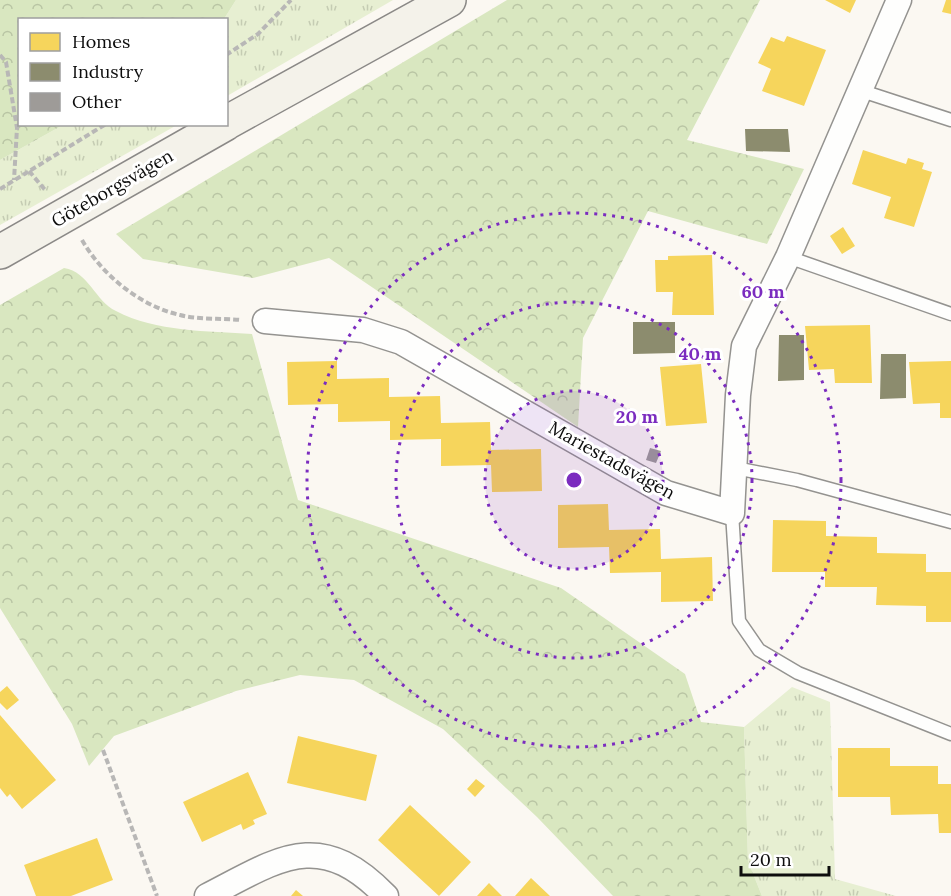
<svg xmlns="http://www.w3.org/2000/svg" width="951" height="896" font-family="Lora,serif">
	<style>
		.grass { fill: url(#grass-tufts) }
		.forest { fill: url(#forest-crowns) }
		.homes { fill: #f6d55c }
		.industry { fill: #8c8c6e }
		.building { fill: #9e9b98 }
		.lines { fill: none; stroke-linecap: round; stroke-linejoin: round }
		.lane-casing { stroke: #949390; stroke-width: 15 }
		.street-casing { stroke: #949390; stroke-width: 27 }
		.secondary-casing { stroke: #8b8987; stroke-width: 36 }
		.path { stroke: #b8b7b6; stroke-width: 4; stroke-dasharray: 6 3; stroke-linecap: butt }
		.lane { stroke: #fefefd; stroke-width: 12 }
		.street { stroke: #fefefd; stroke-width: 24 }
		.secondary { stroke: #f4f2ea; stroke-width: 33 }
		.ring { fill: none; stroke: #7b2cbf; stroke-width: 3; stroke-dasharray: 3 6 }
		.labels { text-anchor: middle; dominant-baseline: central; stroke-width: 6; stroke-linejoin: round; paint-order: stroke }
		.street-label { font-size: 18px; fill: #0d0d0d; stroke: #fff }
		.centre { fill: #7b2cbf; stroke: #fff; stroke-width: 3 }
		.ring-label { font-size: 18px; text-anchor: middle; font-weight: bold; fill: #7b2cbf; stroke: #fff; stroke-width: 6; stroke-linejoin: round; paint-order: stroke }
	</style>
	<defs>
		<pattern id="grass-tufts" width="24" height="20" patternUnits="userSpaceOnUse" patternTransform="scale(1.5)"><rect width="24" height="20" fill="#e7efd2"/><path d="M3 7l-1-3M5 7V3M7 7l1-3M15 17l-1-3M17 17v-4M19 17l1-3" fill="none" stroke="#c5ccb3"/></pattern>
		<pattern id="forest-crowns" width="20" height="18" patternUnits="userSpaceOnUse" patternTransform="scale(1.5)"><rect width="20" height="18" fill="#d9e7c0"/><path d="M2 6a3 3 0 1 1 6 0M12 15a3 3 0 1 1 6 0" fill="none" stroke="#b9c5a4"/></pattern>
	</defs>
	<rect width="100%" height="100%" fill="#fbf8f2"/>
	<path class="grass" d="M236,0H393L227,96L226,20L224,19Z
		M63,125H177L0,225V160Z
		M792,687L830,702L835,879L896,896H762L748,861L744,727Z"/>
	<path class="forest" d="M0,0H236L224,19L20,20V124L63,125L0,160Z
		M507,0H760L687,140L804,169L767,244L648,211L583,338L578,427L329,258L253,278L143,259L116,234Z
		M64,268C89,272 95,301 116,311C156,332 208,331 252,334L298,500L561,588L685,674L701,722L744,727L748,861L762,896H613L537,817L443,729L354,680L300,675L236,691L114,736L89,766L72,724L0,608V305Z"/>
	<path class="homes" d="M825,0H856L850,13Z
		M946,0H951V14L942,12Z
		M787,36L826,50L804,106L762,91L771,69L758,63L771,37L784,42Z
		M863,150L906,164L908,158L924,163L922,169L932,172L914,227L884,218L891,197L852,184Z
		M843,227L855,246L842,254L830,236Z
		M712,255L714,315H672L673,292H656L655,260H668V256Z
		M870,325L872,383H835L834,369L809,370L805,326Z
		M337,361V379L389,378V397L440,396L441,423L490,422L491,450L541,449L542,491L492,492L491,465L441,466V439L390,440V421L338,422V404L288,405L287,362Z
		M951,361V418H940V403L913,404L909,362Z
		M701,364L707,423L666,426L660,367Z
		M608,504L609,530L660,529L661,559L712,557L713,601L661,602V572L610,573L609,547L558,548V505Z
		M773,520L826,521V536L877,537V553L926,554V572H951V622H926V606L876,605L877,587H825V572H772Z
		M7,686L19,700L7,710L0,703V692Z
		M0,715L56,780L22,809L10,794L7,797L0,788Z
		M298,736L377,755L366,801L287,783Z
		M838,748H890V766H938V784H951V833H939L938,814L891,815L890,797H838Z
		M248,772L267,814L253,820L255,824L243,830L241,824L202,842L183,802Z
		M476,779L485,786L475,797L467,789Z
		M410,805L471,862L439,896L378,840Z
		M97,838L113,880L71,896H36L24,865Z
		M531,878L550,896H515Z
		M489,883L502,896H477Z
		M296,890L303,896H291Z"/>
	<path class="industry" d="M745,129H788L790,152L746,151Z
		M633,322H675V353L633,354Z
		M779,335H804V380L778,381Z
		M881,354H906V398L880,399Z"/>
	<path class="building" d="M650,448L661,451L656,463L646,460Z"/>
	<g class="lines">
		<g class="lane-casing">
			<path id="lane" d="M859,90L951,120
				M788,257L951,314
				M735,468L797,480L951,522
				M732,513L739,621L759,650L798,673L951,734"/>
		</g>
		<g class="street-casing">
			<path id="street" d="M265,321L363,330L401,342L666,493L732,513L738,395L744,346L788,257L899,0
				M207,896C279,859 319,827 386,896"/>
		</g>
		<g class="secondary-casing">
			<path id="secondary" d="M226,123L449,0
				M0,252L225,124"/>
		</g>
		<path class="path" d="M0,55L6,62L17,128L14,180
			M226,55L258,34L291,0
			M29,171L46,191
			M0,189L106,124
			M82,240C102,275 140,306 180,315C199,320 221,318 241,320
			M103,750L157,896"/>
		<use href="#lane" class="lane"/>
		<use href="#street" class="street"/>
		<use href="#secondary" class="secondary"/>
	</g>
	<circle cx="574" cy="480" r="89" fill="#7b2cbf" fill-opacity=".12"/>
	<g class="ring">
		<circle cx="574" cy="480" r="89"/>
		<circle cx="574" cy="480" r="178"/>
		<circle cx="574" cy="480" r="267"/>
	</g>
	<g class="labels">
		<g class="street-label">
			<text transform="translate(112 188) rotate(-30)">Göteborgsvägen</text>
			<text transform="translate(612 460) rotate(29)">Mariestadsvägen</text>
		</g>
	</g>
	<circle cx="574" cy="480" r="9" class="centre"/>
	<g class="ring-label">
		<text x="763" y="298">60 m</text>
		<text x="700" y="360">40 m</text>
		<text x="637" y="423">20 m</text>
	</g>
	<rect x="18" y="18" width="210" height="108" fill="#ffffff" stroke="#9e9e9e" stroke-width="1.5"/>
	<rect x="30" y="33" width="30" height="18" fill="#f6d55c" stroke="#9e9e9e" stroke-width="1.5"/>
	<text x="72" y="48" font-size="18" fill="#0d0d0d">Homes</text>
	<rect x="30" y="63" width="30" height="18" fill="#8c8c6e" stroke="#9e9e9e" stroke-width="1.5"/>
	<text x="72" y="78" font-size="18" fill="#0d0d0d">Industry</text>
	<rect x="30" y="93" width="30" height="18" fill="#9e9b98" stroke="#9e9e9e" stroke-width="1.5"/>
	<text x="72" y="108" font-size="18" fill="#0d0d0d">Other</text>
	<path d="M741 866v9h88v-9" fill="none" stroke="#0d0d0d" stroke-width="3"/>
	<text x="750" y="866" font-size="18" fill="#0d0d0d" stroke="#ffffff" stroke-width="4.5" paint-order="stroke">20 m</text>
</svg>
